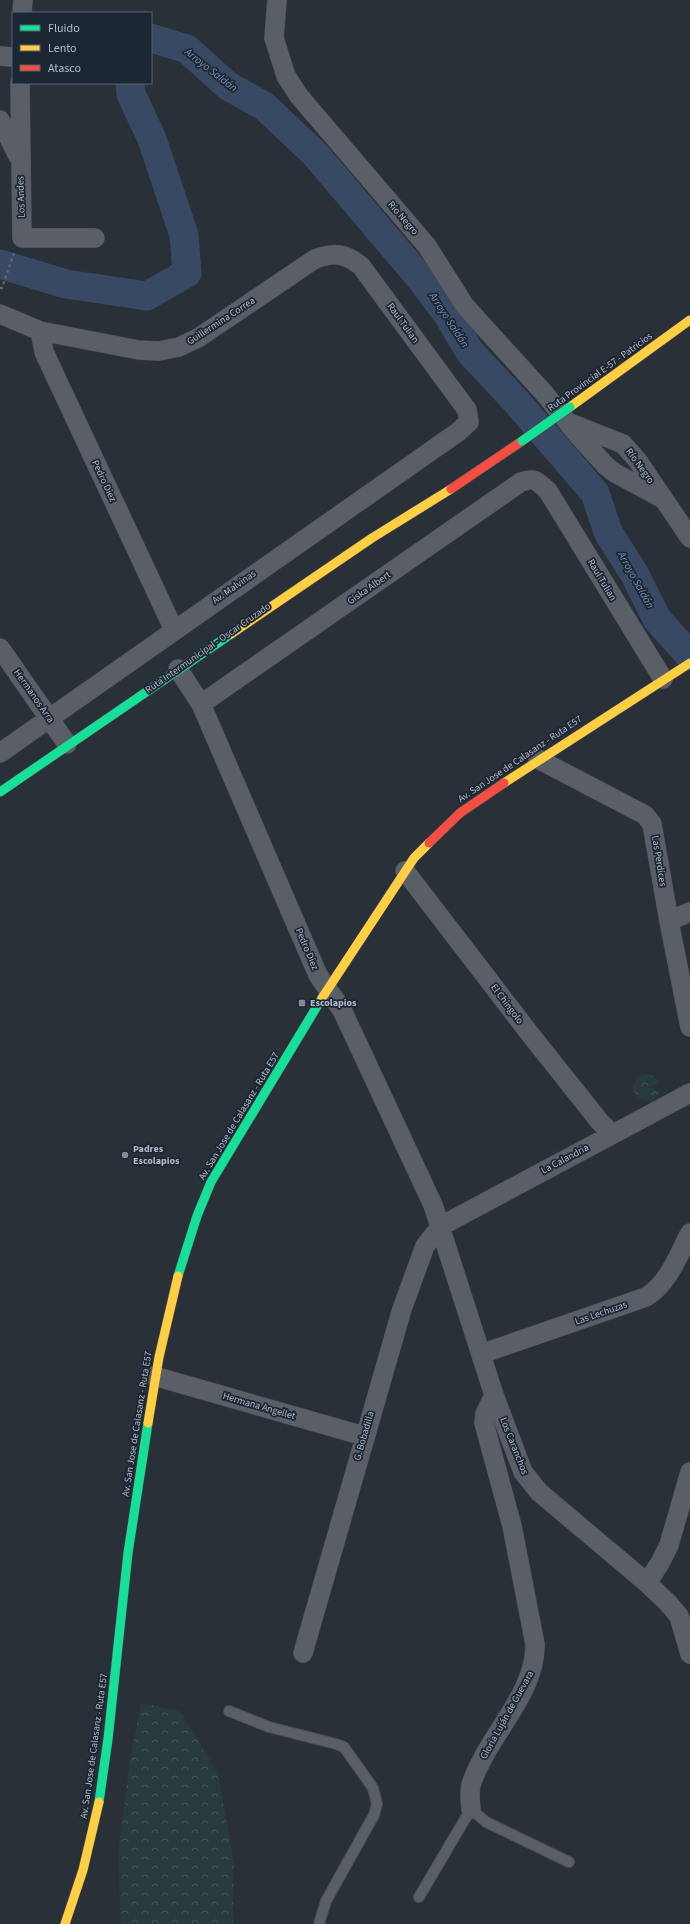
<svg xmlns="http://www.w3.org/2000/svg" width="690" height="1924" font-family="'Source Sans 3',sans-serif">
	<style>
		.park { fill: url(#park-crowns) }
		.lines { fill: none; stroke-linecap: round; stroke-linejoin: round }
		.river { stroke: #384963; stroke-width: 29 }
		.lane-casing { stroke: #484c53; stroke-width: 12 }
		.street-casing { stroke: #484c53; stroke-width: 20 }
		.fast-casing { stroke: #484c53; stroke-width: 10 }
		.slow-casing { stroke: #484c53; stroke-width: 10 }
		.jam-casing { stroke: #484c53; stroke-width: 10 }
		.path { stroke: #5d636a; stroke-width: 2.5; stroke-dasharray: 3 3; stroke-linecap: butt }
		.lane { stroke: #5a5e66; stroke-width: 10 }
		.street { stroke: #5a5e66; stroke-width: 19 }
		.fast { stroke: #16e098; stroke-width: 9 }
		.slow { stroke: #ffcf43; stroke-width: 9 }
		.jam { stroke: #f24e42; stroke-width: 9 }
		.fast-bridge-casing { stroke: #484c53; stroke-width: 10; stroke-linecap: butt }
		.fast-bridge { stroke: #16e098; stroke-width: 9 }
		.poi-dot { fill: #848b96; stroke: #1d2633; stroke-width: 1.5 }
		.labels { text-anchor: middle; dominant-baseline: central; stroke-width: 3.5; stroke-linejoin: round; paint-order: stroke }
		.street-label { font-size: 10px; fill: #b4bcc9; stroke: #1d2633 }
		.poi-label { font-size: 10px; font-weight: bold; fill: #b4bcc9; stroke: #1d2633; text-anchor: start }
		.water-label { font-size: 11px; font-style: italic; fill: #7c92b1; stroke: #1d2633 }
	</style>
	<defs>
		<pattern id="park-crowns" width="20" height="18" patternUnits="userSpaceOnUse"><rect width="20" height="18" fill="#273a3e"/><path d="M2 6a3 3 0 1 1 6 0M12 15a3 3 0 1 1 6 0" fill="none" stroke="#445559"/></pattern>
	</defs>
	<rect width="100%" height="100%" fill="#2a3038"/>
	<path class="park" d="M644,1074C652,1074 654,1076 659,1083L647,1087L661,1091L652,1101C631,1100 627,1085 644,1074Z
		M141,1703L180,1711L218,1773L234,1864L233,1924H121L118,1853L131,1754Z"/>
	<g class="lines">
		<path class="river" d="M151,38L187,49L228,86L264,106L315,154L421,279L448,315L470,352L514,399L595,493L608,532L635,575L657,619L690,656
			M0,264L66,284L147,296L187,273L184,235L152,139L131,94L130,83"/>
		<g class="lane-casing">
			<path id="lane" d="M229,1711L269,1727L336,1744L344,1747L373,1788L377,1804L374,1815L326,1901L319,1924
				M419,1897L471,1809L486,1822L569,1862"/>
		</g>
		<g class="street-casing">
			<path id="street" d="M277,0L274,38L286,76L299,96L427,246L465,306L544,393L577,434L606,466L615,473L663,499
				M22,13L23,0
				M0,56L13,57
				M20,83L22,238H95
				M0,120L18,156
				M0,314L40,331L139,350L159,351L179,347L198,338L315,259C334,252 345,253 361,266L467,410L469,422L458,432L0,753
				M40,331L44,352L174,630
				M570,423L623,444L638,461L690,538
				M0,648L67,744
				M178,669L201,704L318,975L342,1010L433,1205L494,1395L523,1472L539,1492L647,1583L668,1603L679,1616L690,1654
				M201,704L521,482C535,477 537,481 548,491L663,679
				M538,759L645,815L652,824L669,921L690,1027
				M405,871L530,1034L600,1122L612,1134
				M669,921L690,912
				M481,1354L646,1297C668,1284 678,1256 690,1233
				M154,1376L364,1436
				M647,1583L660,1563L669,1545L690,1472
				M303,1653L402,1309L425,1246L441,1226L690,1093
				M471,1809C470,1801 469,1793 471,1785C474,1774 480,1764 485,1754C504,1720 536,1684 535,1644L512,1526L484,1423L485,1414L494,1395"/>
		</g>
		<g class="fast-casing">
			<path id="fast" d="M0,792L231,634
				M178,1276L197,1216L211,1182L322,998
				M99,1802L108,1739L128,1553L148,1423"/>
		</g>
		<g class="slow-casing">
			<path id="slow" d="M570,407L690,320
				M231,634L372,538L451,489
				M504,783L690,663
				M322,998L414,858L429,843
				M148,1423L159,1357L178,1276
				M65,1924L83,1870L99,1802"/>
		</g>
		<g class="jam-casing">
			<path id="jam" d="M451,489L522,441
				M429,843L460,813L504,783"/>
		</g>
		<path class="path" d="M0,288H2L14,253"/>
		<use href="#lane" class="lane"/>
		<use href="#street" class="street"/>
		<use href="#fast" class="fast"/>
		<use href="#slow" class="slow"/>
		<use href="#jam" class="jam"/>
		<g class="fast-bridge-casing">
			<path id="fast-bridge" d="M522,441L570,407"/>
		</g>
		<use href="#fast-bridge" class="fast-bridge"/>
	</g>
	<g class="poi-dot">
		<rect x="298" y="999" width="8" height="8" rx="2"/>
		<circle cx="125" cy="1155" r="4"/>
	</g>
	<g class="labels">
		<g class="street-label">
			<text transform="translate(21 197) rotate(-92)">Los Andes</text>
			<text transform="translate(403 218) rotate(49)">Río Negro</text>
			<text transform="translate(221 321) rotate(-33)">Guillermina Correa</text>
			<text transform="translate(403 323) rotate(54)">Raul Tulian</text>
			<text transform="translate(600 372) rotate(-36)">Ruta Provincial E-57 - Patricios</text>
			<text transform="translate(640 466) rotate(54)">Río Negro</text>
			<text transform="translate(104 481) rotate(65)">Pedro Diez</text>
			<text transform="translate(602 580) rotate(59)">Raul Tulian</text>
			<text transform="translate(234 587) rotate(-35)">Av. Malvinas</text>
			<text transform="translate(369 588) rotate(-35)">Giska Albert</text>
			<text transform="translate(208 648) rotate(-35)">Ruta Intermunicipal - Oscar Cruzado</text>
			<text transform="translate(34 696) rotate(55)">Hermanos Arra</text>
			<text transform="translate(520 759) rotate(-34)">Av. San Jose de Calasanz - Ruta E57</text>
			<text transform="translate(659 861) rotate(81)">Las Perdices</text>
			<text transform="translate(307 949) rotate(67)">Pedro Diez</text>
			<text transform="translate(507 1004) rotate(53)">El Chingolo</text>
			<text transform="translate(239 1116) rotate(-59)">Av. San Jose de Calasanz - Ruta E57</text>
			<text transform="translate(565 1159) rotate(-28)">La Calandria</text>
			<text transform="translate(601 1313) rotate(-19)">Las Lechuzas</text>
			<text transform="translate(259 1406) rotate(16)">Hermana Angellet</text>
			<text transform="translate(137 1424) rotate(-81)">Av. San Jose de Calasanz - Ruta E57</text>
			<text transform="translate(364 1436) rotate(-74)">G. Bobadilla</text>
			<text transform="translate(514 1446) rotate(68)">Los Caranchos</text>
			<text transform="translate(507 1715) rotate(-61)">Gloria Luján de Guevara</text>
			<text transform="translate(94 1746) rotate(-82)">Av. San Jose de Calasanz - Ruta E57</text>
		</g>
		<g class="poi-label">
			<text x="310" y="1003">Escolapios</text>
			<text x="133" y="1149">Padres<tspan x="133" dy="12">Escolapios</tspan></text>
		</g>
		<g class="water-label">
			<text transform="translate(211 70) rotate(38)">Arroyo Saldán</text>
			<text transform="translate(449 320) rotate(57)">Arroyo Saldán</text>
			<text transform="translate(636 580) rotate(61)">Arroyo Saldán</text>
		</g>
	</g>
	<rect x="12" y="12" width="140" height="72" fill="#1d2633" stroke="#59626f"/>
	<rect x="20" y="25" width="20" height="6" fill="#16e098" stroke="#59626f"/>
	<text x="48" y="32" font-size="12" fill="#b4bcc9">Fluido</text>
	<rect x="20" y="45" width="20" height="6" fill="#ffcf43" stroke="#59626f"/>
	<text x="48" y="52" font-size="12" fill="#b4bcc9">Lento</text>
	<rect x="20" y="65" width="20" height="6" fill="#f24e42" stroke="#59626f"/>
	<text x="48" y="72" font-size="12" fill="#b4bcc9">Atasco</text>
</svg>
